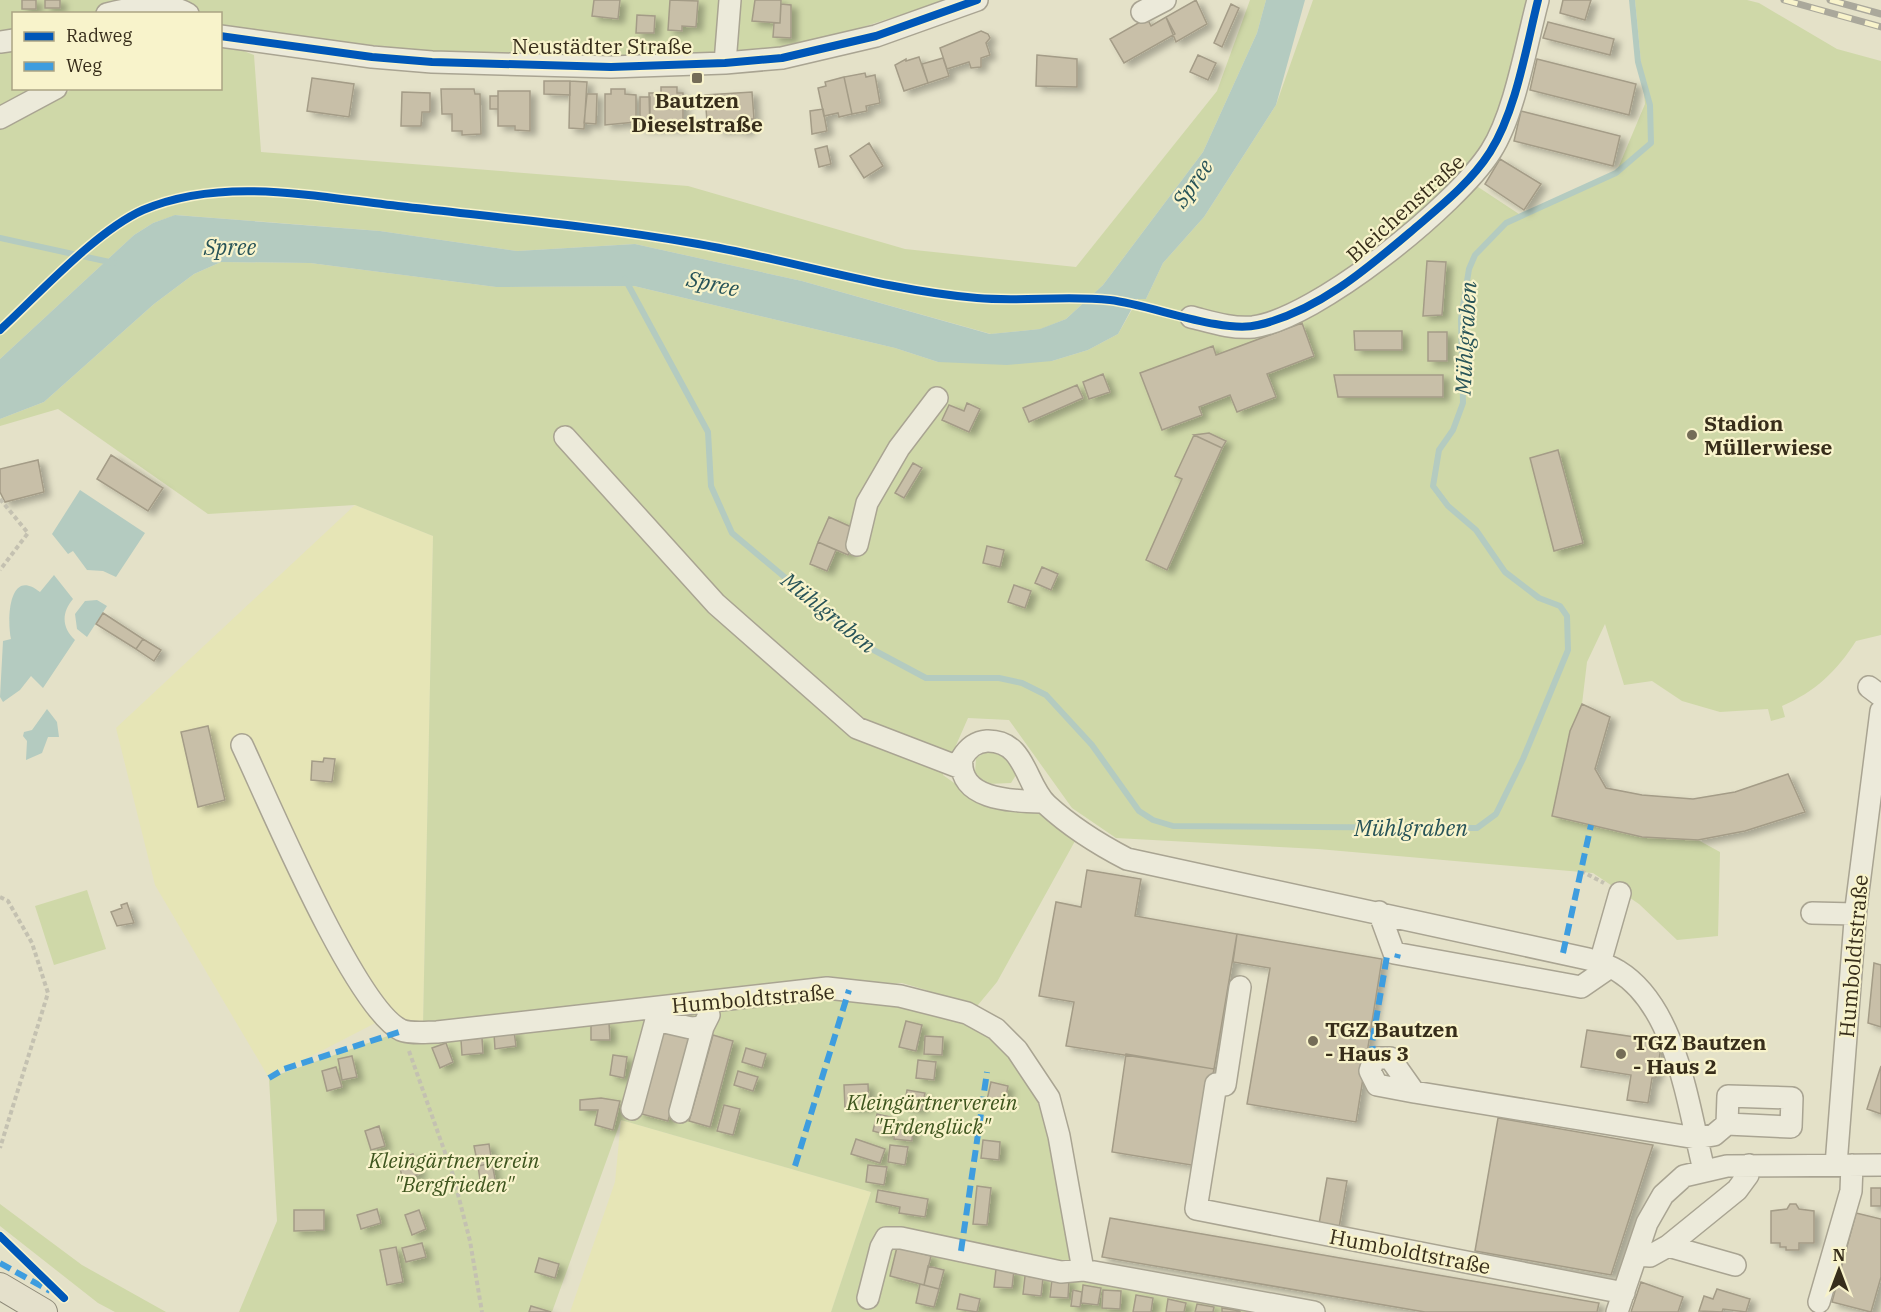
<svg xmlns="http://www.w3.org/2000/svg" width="1881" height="1312" font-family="'IBM Plex Serif',serif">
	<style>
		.farmland { fill: #e6e5b6 }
		.green { fill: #cfd8a8 }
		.water { fill: #b4cbc0 }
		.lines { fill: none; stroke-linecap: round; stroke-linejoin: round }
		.stream { stroke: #b4cbc0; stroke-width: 6 }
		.building { fill: #c8bfa8; stroke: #a49c87; stroke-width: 1.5; filter: url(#shadow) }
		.minor-casing { stroke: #a9a492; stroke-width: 24 }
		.major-casing { stroke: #8e8a79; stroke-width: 28 }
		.path { stroke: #c4c1b1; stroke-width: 4; stroke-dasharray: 4.5 3; stroke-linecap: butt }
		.minor { stroke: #eceada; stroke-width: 21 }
		.major { stroke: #e4e0cb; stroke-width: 26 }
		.rail-casing { stroke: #aaa89b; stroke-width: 7 }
		.rail { stroke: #f8f3cb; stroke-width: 4.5; stroke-dasharray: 14; stroke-linecap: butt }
		.quiet { stroke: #3e9ddf; stroke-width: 6; stroke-dasharray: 12 6; stroke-linecap: butt }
		.cycleway-casing { stroke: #f8f3cb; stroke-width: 11 }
		.cycleway { stroke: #0057b8; stroke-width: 8 }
		.poi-dot { fill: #746c57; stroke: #f8f3cb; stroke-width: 2 }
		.labels { text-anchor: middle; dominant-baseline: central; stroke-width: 4.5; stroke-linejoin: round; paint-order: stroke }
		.street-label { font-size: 21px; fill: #372d1a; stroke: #f8f3cb }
		.poi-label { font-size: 21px; font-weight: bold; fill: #372d1a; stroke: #f8f3cb; text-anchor: start }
		.park-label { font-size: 21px; font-style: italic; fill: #3e551e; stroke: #f8f3cb }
		.water-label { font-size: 22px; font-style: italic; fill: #275358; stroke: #f8f3cb }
	</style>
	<defs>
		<filter id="shadow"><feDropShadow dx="6" dy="4" stdDeviation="3" flood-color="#0004"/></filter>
	</defs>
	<rect width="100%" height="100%" fill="#e4e1c8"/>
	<path class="farmland" d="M355,505L433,536L423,1025L385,1018L269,1078L155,885L116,728Z
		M621,1120L871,1192L831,1312H570L615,1182Z"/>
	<path class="green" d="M0,0H947L841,34L753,53L584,57L460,55L221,28L220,14H14V88L36,89L0,108Z
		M1250,0H1266L1257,33L1203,152L1103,285L1066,319L1041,329L991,334L802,281L635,244L517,251L380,231L176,215L153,223L134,235L0,359V126L73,89L220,88L221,46H231L254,55L261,152L688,186L905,249L1076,267L1217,91Z
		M1313,0H1538L1524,57L1469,181L1522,216L1616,173L1645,104L1635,0H1747L1759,3L1837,49L1881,61V635L1856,641C1837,671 1815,692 1782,706L1785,717L1771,721L1768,709L1720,712L1682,701L1652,681L1624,685L1605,624L1587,662L1582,704L1570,731L1552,815L1642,837L1698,840L1720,852L1718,936L1677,940L1639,904L1593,873L1318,849L1116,838L1072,808L1009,720L968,718L943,775L971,795L1000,809L1039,813L1075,841L997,982L973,1011L945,1003L926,990L902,983L423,1025L433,536L355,505L208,514L58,409L0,426V419L44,402L154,304L194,274L221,262L310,263L496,287L634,286L895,348L938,362L1052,361L1088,350L1118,334L1138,299H1146L1163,263L1204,217L1276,105Z
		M990,750C1003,754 1010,762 1016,775L1011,783L988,784L975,774L976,758Z
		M87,890L106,949L54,965L35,906Z
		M840,994L962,1019L991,1031L1044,1101L1077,1279L1266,1312H831L871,1192L621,1120L552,1312H239L277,1221L269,1078L402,1031Z
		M0,1204L82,1265L166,1312H115L98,1303L0,1226Z"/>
	<path class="water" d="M1266,0H1305L1276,105L1204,217L1163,263L1146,299H1137L1118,334L1088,350L1052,361L1007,365L938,362L895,348L634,286L496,287L310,263L221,262L194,274L154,304L44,402L0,419V359L134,235L153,223L175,215L380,231L517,251L635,244L802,281L990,334L1040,329L1066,319L1103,285L1203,152L1257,33Z
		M80,490L145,533L116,577L103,571L87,570L73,551L68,554L52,534Z
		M54,575L73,599C61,613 62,628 75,640L43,688L31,676L20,690L3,702L0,697L3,641L11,639C7,621 8,566 40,592Z
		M97,600L107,606L87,637L77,629L75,614L85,601Z
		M47,709L57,722L59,737H48L42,753L26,760L27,741L23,736L24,732L32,730Z"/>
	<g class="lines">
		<path class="stream" d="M0,238L114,263
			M625,279L708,432L711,486L732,533L868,647L926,678H999L1022,683L1046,695L1092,745L1139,811L1153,820L1173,826L1477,828L1496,814L1523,759L1568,650L1567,616L1560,606L1539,598L1505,572L1476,530L1448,506L1433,486L1439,450L1453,430L1463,403L1461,319L1469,269L1475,255L1506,223L1616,173L1651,143L1650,105L1638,62L1632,0"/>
	</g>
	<path class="building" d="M22,0H36V9H22Z
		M45,0H60V8H45Z
		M594,0H620L618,19L592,16Z
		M670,0L698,1L696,27L682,26V31L668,30Z
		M755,0H781L780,23L752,21Z
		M1196,0L1207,24L1176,42L1166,17Z
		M1563,0H1591L1585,20L1560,13Z
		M781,4L791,5V38L773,37L774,23H780Z
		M1231,4L1239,8L1222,47L1214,43Z
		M637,15L655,16L654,33H636Z
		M1166,17L1175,34L1124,63L1110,39L1147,18L1151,26Z
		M1548,22L1614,39L1610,55L1543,38Z
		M981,31L988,34L990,38L986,43L990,55L981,58V67L971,68L969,62L947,69L940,48Z
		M1037,55L1077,59V87L1036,86Z
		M1198,55L1216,63L1208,80L1190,72Z
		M919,57L928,83L904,91L895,65L906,59V61Z
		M943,58L949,76L928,83L922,64Z
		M1537,59L1636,84L1629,115L1530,90Z
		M865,73L866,77L875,75L880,103L866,106L867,111L852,114L844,77Z
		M844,77L852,114L839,117L838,113L824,116L818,88L826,86L825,82Z
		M312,78L354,84L349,117L307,111Z
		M544,81H570V95L544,94Z
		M570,81L587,82L584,129L569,128Z
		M661,87H677V93H683V128H650L649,93H661Z
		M441,89H474L475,94H480L481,134L462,135V131H452V114H442Z
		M611,89H625V94L636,95V122L605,125V94H611Z
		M498,91H530V131L515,130V126H498Z
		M402,92L430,93V112H422L421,126H401Z
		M752,92L754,119H749L750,128L745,132L735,129L718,130L717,121L707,122L705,95Z
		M587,94H597L596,124L584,123Z
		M490,96H498V109H490Z
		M640,97H650V128H640Z
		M823,109L827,131L812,134L810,111Z
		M1521,111L1620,136L1613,166L1514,141Z
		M869,143L883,166L864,178L850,156Z
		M827,146L831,164L819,167L815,149Z
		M1500,159L1541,184L1524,210L1485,184Z
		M1427,261L1446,262L1442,315L1423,316Z
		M1302,323L1314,356L1267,374L1276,397L1237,412L1230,395L1199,407L1202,415L1162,430L1140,373L1213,346L1216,355Z
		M1354,331H1402V350H1355Z
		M1428,332H1447V361H1428Z
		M1103,374L1110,392L1089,399L1083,382Z
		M1334,375H1443V397H1338Z
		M1077,385L1083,398L1029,422L1023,408Z
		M967,403L980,409L969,432L942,420L949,405L964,411Z
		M1209,433L1226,441L1222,448L1194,435Z
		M1194,435L1222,448L1167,570L1146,560L1182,479L1175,476Z
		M1558,450L1583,543L1554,551L1530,458Z
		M111,455L163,488L148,511L97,479Z
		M38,460L44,492L5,502L0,492V469Z
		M913,463L922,468L904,498L895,493Z
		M829,517L858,530L848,555L818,542Z
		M818,542L836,550L827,571L810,564Z
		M987,546L1004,550L1000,567L983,563Z
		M1042,567L1058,574L1051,590L1035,583Z
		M1014,585L1031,591L1025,608L1008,602Z
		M103,613L143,639L136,649L96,624Z
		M143,639L161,650L154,661L136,649Z
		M1582,704L1610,717L1595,769L1606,788L1642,795L1693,799L1735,792L1788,774L1805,812L1745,831L1698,840L1642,837L1552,816L1570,731Z
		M208,726L225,800L198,807L181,732Z
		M324,758L335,759L332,782L311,780L312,761L323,762Z
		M1087,870L1141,879L1135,916L1237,934L1214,1069L1066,1046L1074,1002L1039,996L1056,902L1081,907Z
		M127,903L134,923L117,926L111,912L122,908L121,905Z
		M1237,934L1382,959L1356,1122L1247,1104L1270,968L1233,962Z
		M1874,963L1881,965V1027L1868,1023Z
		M906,1021L922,1025L916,1051L899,1047Z
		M591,1023H609L610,1040H591Z
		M1587,1030L1662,1041L1656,1078H1652L1648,1103L1627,1100L1631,1075L1581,1067Z
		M514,1031L516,1046L495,1049L494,1034Z
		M660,1031L690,1039L668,1121L638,1113Z
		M713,1035L733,1041L710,1127L689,1121Z
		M925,1036L943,1037L942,1055L924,1054Z
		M482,1038L483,1053L462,1055L461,1040Z
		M446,1043L453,1062L440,1068L432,1048Z
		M746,1048L766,1054L762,1068L742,1062Z
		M1126,1054L1214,1069L1197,1166L1112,1152Z
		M613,1055L627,1057L624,1078L610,1075Z
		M352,1056L357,1077L342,1080L338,1059Z
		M918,1060L936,1062L934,1080L916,1078Z
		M1881,1066V1114L1867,1109Z
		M336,1067L342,1087L327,1091L322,1071Z
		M738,1071L758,1077L753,1091L734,1085Z
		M991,1082L1008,1086L1005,1103L987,1100Z
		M868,1084L869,1108H845L844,1085Z
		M907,1090L925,1093L921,1110L904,1107Z
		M601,1098L620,1101L613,1130L595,1125L598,1110H580V1100Z
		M724,1105L740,1109L733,1135L717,1131Z
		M877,1114L895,1118L891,1136L873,1131Z
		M1498,1118L1653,1145L1611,1275L1475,1251Z
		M895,1122L913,1123L912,1141L894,1139Z
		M379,1126L385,1146L371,1150L365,1131Z
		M856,1139L885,1149L880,1163L851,1154Z
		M983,1140L1000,1142L999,1160L981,1158Z
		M489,1144L492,1163L478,1166L474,1146Z
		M890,1145L908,1147L905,1165L888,1162Z
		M413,1154L420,1174L403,1179L397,1159Z
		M492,1163L496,1184L481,1186L478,1166Z
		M868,1165L887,1167L884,1185L866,1182Z
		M1327,1178L1347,1181L1339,1228L1319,1224Z
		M977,1186L991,1188L987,1225L973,1224Z
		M1871,1188H1881V1206H1871Z
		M878,1190L928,1199L925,1217L899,1213L900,1207L876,1202Z
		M1790,1204H1796L1799,1209L1814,1211V1243H1799V1250H1786V1247H1780V1243H1771V1211L1787,1209Z
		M377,1209L381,1223L361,1229L357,1215Z
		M294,1210H324V1230L294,1231Z
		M419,1210L426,1229L412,1235L405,1215Z
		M1856,1213L1881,1219V1277L1871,1312L1832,1302Z
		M1110,1218L1599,1303L1597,1312H1425L1102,1257Z
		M422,1243L426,1257L406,1262L402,1248Z
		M396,1247L403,1282L387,1285L380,1250Z
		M897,1247L931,1256L924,1285L890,1276Z
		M539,1258L559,1264L555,1278L535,1272Z
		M928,1266L944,1270L939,1289L924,1285Z
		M996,1269L1014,1270L1012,1288L994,1287Z
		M1025,1276L1043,1278L1041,1296L1023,1294Z
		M1052,1279L1069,1280L1068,1298L1050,1297Z
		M1641,1282L1683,1297L1678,1312H1631Z
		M920,1284L939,1289L934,1307L916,1303Z
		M1083,1285L1101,1288L1098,1305L1081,1303Z
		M1717,1289L1750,1299L1746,1312L1723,1309L1722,1312L1699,1311L1704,1296L1713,1299Z
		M1073,1290L1082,1292L1080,1307L1071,1306Z
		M1103,1290L1121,1291L1120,1309L1102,1308Z
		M960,1294L980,1299L977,1312L957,1309Z
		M1136,1295L1153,1298L1151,1312H1133Z
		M1168,1299L1186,1303L1184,1312H1166Z
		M1197,1304L1214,1307L1213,1312H1195Z
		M531,1306L551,1312H529Z
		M1222,1308L1240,1311V1312H1222Z"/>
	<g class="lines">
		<g class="minor-casing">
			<path id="minor" d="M1142,12L1165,0
				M107,14C132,8 164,0 188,14
				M220,36L372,57L432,62L611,67L725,63L782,58L876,36L977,0
				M0,42L14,40
				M725,63L730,0
				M0,118L56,88
				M1191,317C1211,322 1231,329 1253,327C1316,319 1457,205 1491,151C1515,113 1526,45 1538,0
				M565,437L716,604L857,728L961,768
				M857,545L867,503L899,448L937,398
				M1869,687L1881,696
				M242,745C268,800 355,1008 401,1030C410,1034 427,1032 437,1032L827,988L900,996L967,1013L996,1029L1017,1050L1049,1098L1059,1136L1083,1270
				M1044,802C1014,801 957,801 962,758C968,748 975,742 987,741C1026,740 1025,785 1047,805C1071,827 1098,844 1127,859L1588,959C1598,962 1609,965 1618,971C1677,1007 1688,1107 1704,1170
				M1379,912L1394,953L1581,987L1610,967
				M1812,913L1855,914
				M1600,963L1620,893
				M1240,987L1225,1085L1216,1084L1196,1209L1624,1293
				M1414,1092L1390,1058H1374L1370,1071L1377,1085L1414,1092L1696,1138L1714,1135L1727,1124L1791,1127L1792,1098L1728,1096L1727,1124
				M632,1109L656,1020L691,1028L703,1027
				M680,1112L703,1027L709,1015
				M1836,1165L1856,908L1881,711
				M1668,1246L1735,1265
				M1637,1255L1650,1256L1668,1246L1737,1190L1748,1175L1749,1165
				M868,1298L881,1247L886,1238H901L1061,1272L1083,1270L1314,1312
				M1819,1302L1851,1191L1852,1165
				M1617,1312L1647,1223L1663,1195L1684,1176L1727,1166L1881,1165"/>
		</g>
		<g class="major-casing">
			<path id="major" d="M0,1286L44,1312"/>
		</g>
		<path class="path" d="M0,499L28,533L0,570
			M1581,871L1604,883
			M0,897L8,901L32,943L48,993L0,1148
			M409,1051L453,1175L470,1241L482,1312"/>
		<use href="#minor" class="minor"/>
		<use href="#major" class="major"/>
		<g class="rail-casing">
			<path id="rail" d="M1784,0L1881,27
				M1830,0L1881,14"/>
		</g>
		<use href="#rail" class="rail"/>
		<path class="quiet" d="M1563,953L1591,825
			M1397,958L1398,954
			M1374,1058L1372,1043L1387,956
			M269,1078L284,1069L402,1031
			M795,1166L849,990
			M961,1251L987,1072
			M0,1263L50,1291"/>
		<g class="cycleway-casing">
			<path id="cycleway" d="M220,36L372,57L432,62L611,67L725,63L782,58L876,36L977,0
				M0,330C39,294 96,231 143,210C225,175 321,198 407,207C503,218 602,227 698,244C791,260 883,290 977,298C1021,302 1066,295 1110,300C1152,305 1222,334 1258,325C1319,311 1369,267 1415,228C1442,205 1471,182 1490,152C1516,111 1526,48 1538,0
				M0,1236L64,1298"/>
		</g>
		<use href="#cycleway" class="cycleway"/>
	</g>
	<g class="poi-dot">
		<rect x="691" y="72" width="12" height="12" rx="3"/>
		<circle cx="1692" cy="435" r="6"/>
		<circle cx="1313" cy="1041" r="6"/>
		<circle cx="1621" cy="1054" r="6"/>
	</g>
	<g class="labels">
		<g class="street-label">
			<text x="602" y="46">Neustädter Straße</text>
			<text transform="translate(1405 208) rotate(-42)">Bleichenstraße</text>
			<text transform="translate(1853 956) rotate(-85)">Humboldtstraße</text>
			<text transform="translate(753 998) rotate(-5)">Humboldtstraße</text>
			<text transform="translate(1410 1251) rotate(11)">Humboldtstraße</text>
		</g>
		<g class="poi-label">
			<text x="697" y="100" text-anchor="middle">Bautzen<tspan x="697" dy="24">Dieselstraße</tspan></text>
			<text x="1704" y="423">Stadion<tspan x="1704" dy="24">Müllerwiese</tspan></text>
			<text x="1325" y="1029">TGZ Bautzen<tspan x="1325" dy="24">- Haus 3</tspan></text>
			<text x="1633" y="1042">TGZ Bautzen<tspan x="1633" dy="24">- Haus 2</tspan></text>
		</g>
		<g class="park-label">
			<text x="932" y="1102">Kleingärtnerverein<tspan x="932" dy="24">"Erdenglück"</tspan></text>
			<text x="454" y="1160">Kleingärtnerverein<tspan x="454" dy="24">"Bergfrieden"</tspan></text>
		</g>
		<g class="water-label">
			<text transform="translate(1192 183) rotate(-55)">Spree</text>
			<text x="230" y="246">Spree</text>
			<text transform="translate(713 283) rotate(12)">Spree</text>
			<text transform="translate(1465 338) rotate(-87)">Mühlgraben</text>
			<text transform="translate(829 612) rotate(39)">Mühlgraben</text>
			<text x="1411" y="827">Mühlgraben</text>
		</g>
	</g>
	<rect x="12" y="12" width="210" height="78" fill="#f8f3cb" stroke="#aba484" stroke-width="1.5"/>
	<rect x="24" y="32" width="30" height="9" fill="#0057b8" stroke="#aba484" stroke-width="1.5"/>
	<text x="66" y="42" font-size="18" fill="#372d1a">Radweg</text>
	<rect x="24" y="62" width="30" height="9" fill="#3e9ddf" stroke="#aba484" stroke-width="1.5"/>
	<text x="66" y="72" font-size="18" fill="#372d1a">Weg</text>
	<g transform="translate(1839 1270)" stroke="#f8f3cb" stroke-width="4.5" paint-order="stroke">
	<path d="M0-4.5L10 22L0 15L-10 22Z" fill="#372d1a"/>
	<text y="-9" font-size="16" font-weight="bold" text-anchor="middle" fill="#372d1a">N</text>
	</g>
</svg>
